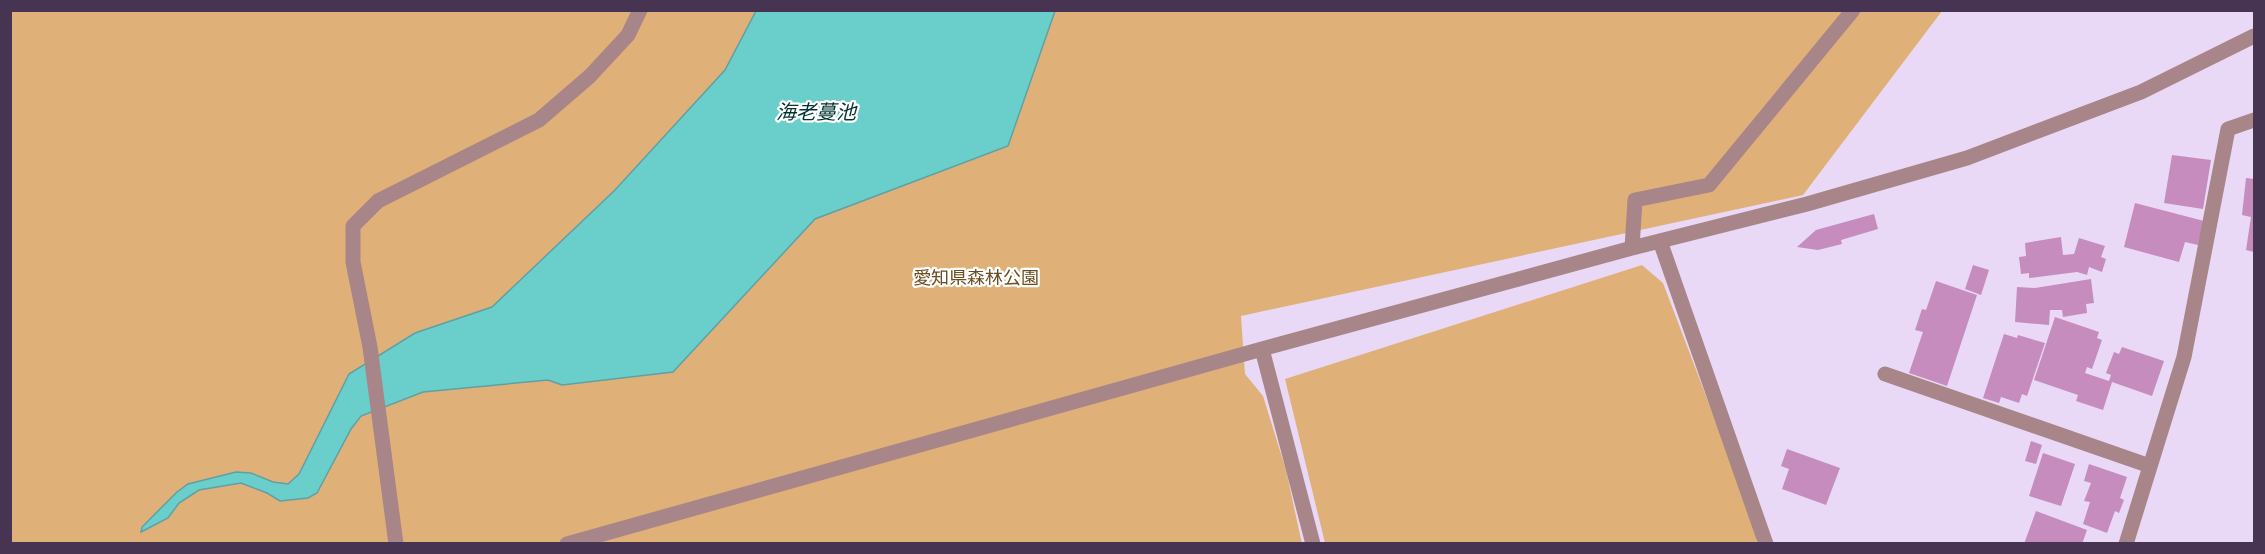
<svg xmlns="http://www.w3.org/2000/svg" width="2265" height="554" font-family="Barlow,'Noto Sans JP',sans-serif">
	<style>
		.green { fill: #dfb178 }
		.water { fill: #6acfca; stroke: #5fa0a6; stroke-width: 1.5 }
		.building { fill: #c58cbd }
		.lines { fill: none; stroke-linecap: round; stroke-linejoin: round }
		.minor { stroke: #a78588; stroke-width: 15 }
		.labels { text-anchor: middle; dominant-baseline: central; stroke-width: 4.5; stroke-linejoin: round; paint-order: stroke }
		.park-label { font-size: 18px; fill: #6c4b1e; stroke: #fff }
		.water-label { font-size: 20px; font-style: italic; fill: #003331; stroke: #fff }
	</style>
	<rect width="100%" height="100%" fill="#ead9f6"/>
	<path class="green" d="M10,11H1942L1803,195L1241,316L1245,374L1263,396L1286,470L1302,544L11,543Z
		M1642,265L1663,283L1754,522L1757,543H1325L1285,379Z"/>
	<path class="water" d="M756,11H1055L1008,146L815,219L673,372L562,385L548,380L423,392L361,416L351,429L317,493L308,498L280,501L267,493L241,483L199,490L179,503L168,518L141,532L142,527L177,492L188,484L236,472L251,473L273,482L288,484L299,474L349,374L415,333L492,307L615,190L725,70Z"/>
	<path class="building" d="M2172,155L2211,160L2203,209L2164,203Z
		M2246,178L2254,179V252L2246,250L2251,217L2242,215Z
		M2135,203L2204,221L2198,245L2185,242L2179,262L2124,247Z
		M1874,214L1878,229L1841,240L1842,244L1818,250L1797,247L1816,230Z
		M2061,237L2063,255L2074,254L2079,238L2105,246L2101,257L2106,259L2102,272L2089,267L2087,275L2077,272L2029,278V273L2021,274L2019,257L2026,256L2025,243Z
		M1973,265L1989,270L1981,295L1965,289Z
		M2091,279L2094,303L2086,304L2087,313L2063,317L2062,310H2050L2049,325L2015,322L2017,287L2035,288Z
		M1936,281L1977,295L1947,386L1909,373L1923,332L1915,330L1922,309L1926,310Z
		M2055,317L2099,332L2097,338L2102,340L2092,369L2087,367L2085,373L2109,381L2111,375L2106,373L2114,352L2119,354L2122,347L2164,361L2152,396L2112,382L2103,410L2076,401L2078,395L2034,380Z
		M2004,334L2017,338L2018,335L2045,343L2027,396L2022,394L2019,403L2001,397L1999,403L1983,398Z
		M2031,441L2042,445L2036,464L2025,461Z
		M1787,449L1840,468L1826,505L1782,489L1789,469L1781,466Z
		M2043,453L2075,464L2061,506L2029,496Z
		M2089,464L2127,477L2120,498L2124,500L2119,513L2115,511L2107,533L2083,524L2090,502L2084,501L2091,483L2084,481Z
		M2036,511L2087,530L2082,544H2024Z"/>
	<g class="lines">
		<path class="minor" d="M1660,241L1766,544
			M1632,248L1635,200L1709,185L1853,10
			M1262,349L1313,544
			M1885,374L2150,466
			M396,544L370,347L353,262V226L378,201L539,120L590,76L628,35L640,10
			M567,544L1262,349L1632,248L1807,204L1967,158L2141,92L2254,36
			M2126,544L2184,357L2228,129L2254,120"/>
	</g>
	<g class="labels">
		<g class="park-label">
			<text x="976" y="277">愛知県森林公園</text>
		</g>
		<g class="water-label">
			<text x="816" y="111">海老蔓池</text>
		</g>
	</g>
	<rect width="2265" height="554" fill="none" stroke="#463452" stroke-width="24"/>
</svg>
